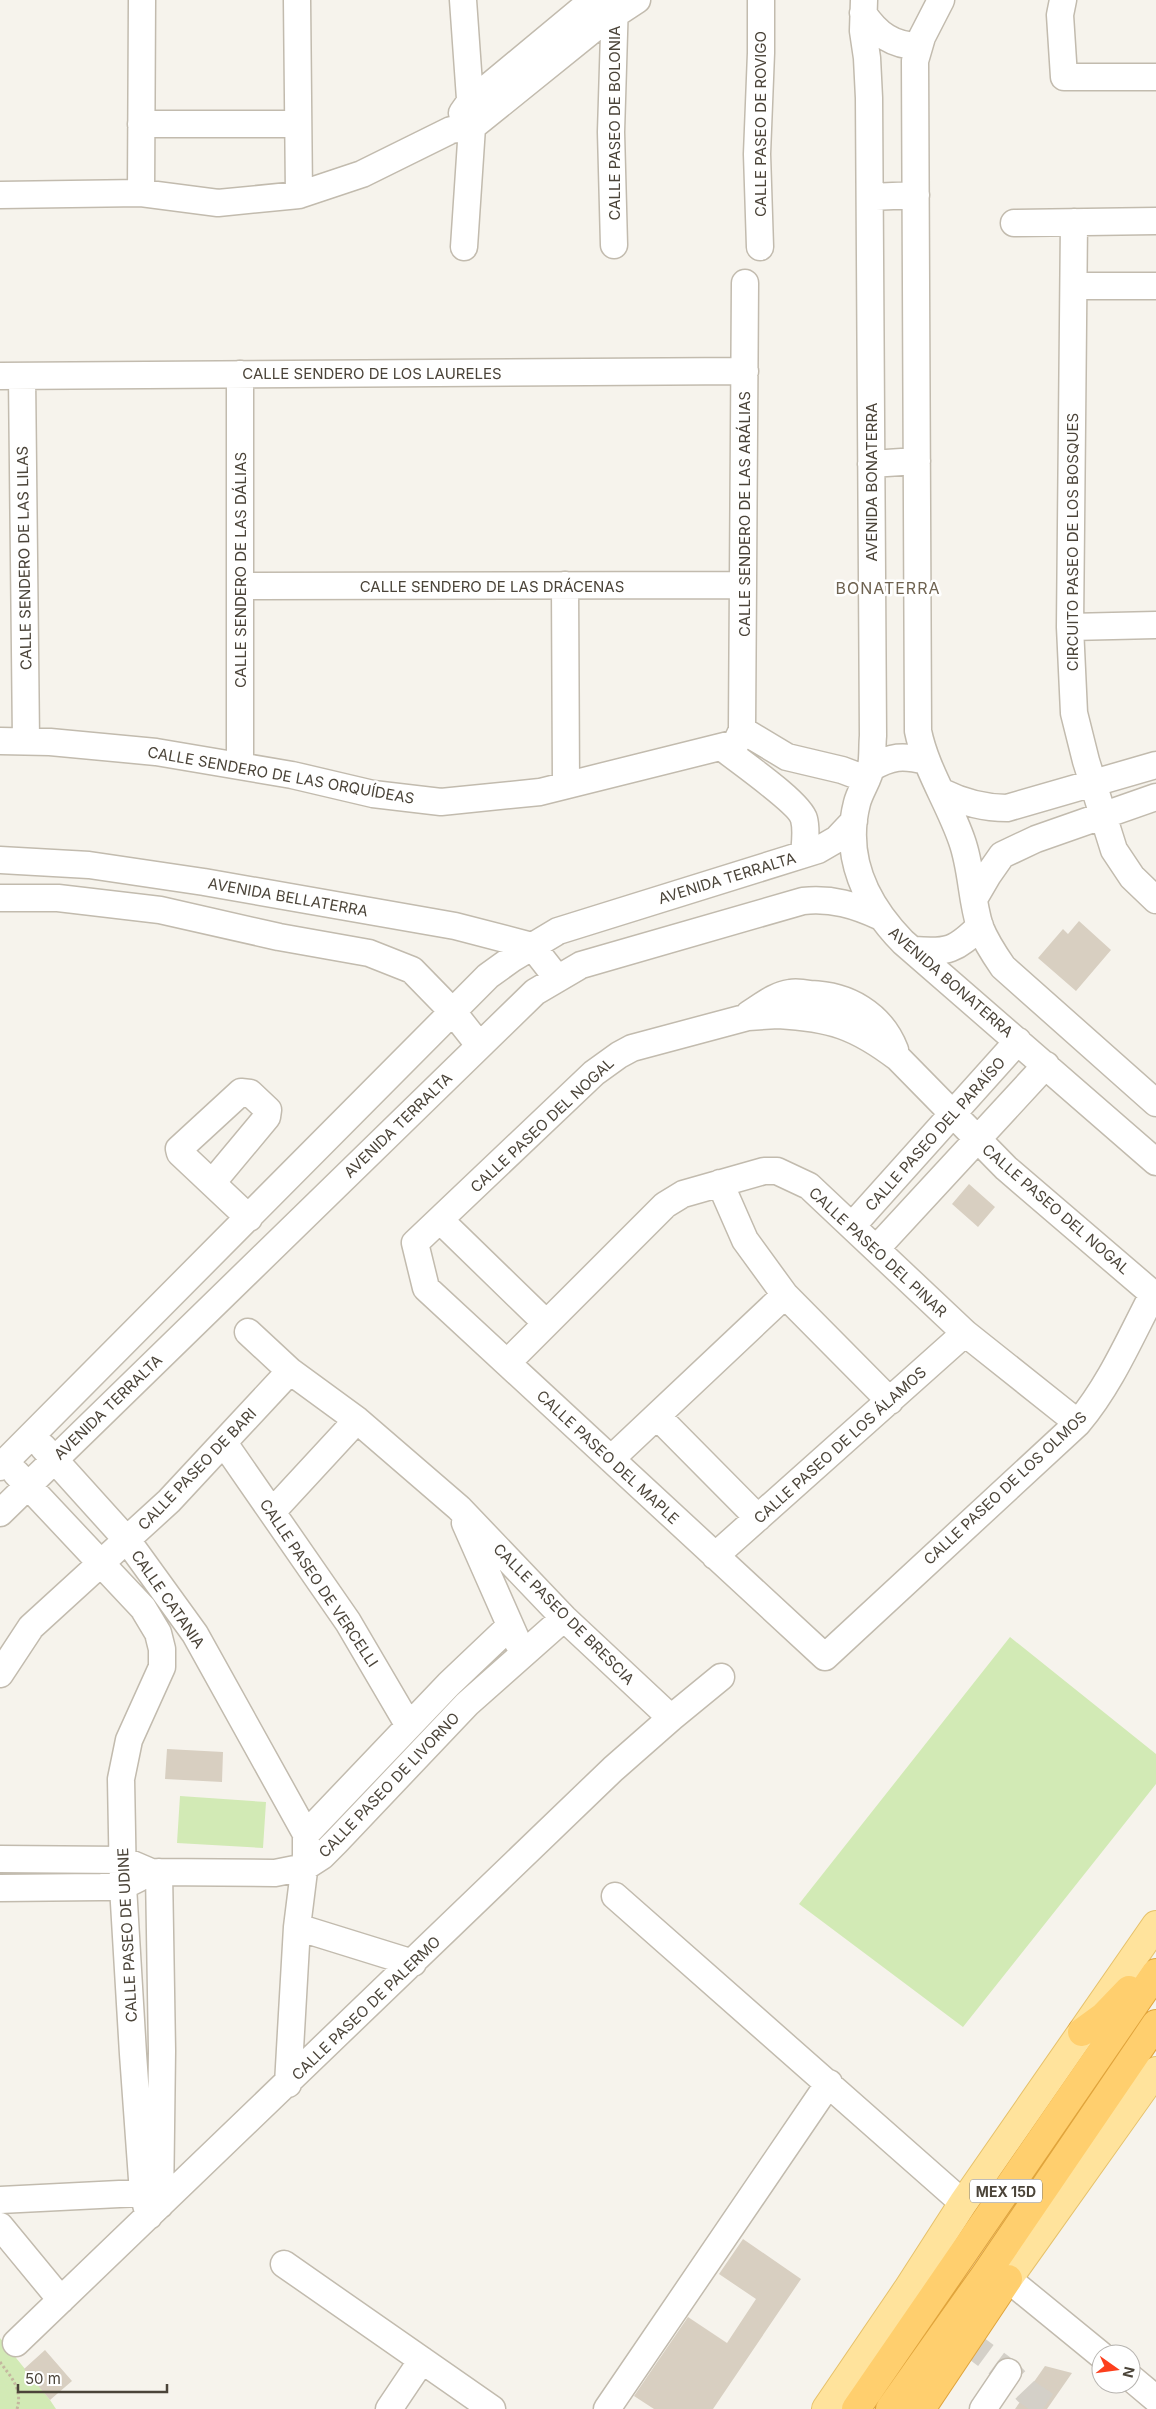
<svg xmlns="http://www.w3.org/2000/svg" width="1156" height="2409" font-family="Inter,sans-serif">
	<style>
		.green { fill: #d2eab5 }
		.building { fill: #d8cfc1 }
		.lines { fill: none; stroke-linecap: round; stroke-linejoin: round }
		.minor-tunnel { stroke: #d4d0c8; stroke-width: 26; stroke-dasharray: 26 13; stroke-linecap: butt }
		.minor-casing { stroke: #c2bbae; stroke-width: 29 }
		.major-casing { stroke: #e6c16a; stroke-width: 30 }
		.highway-casing { stroke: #e0a43c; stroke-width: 30 }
		.path { stroke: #c4b79f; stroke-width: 3; stroke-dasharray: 2.5 2.5; stroke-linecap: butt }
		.minor { stroke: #fff; stroke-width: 26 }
		.major { stroke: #ffe39c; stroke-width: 28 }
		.highway { stroke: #ffcf6e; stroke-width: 28 }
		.labels { text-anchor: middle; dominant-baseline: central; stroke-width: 5; stroke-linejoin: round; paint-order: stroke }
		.shield { fill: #fff; stroke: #817c74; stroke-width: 1 }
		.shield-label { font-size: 14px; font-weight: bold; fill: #4b4439 }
		.street-label { font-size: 15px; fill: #4b4439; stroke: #fff }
		.neighbourhood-label { font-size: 16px; letter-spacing: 1px; fill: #6e6250; stroke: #fff }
	</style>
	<rect width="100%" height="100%" fill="#f6f3ec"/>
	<path class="green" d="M1010,1637L1156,1754V1784L963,2027L799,1904Z
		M180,1796L266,1802L263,1848L177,1843Z
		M0,2338L50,2400L56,2409H0Z"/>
	<path class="building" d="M1079,921L1111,950L1076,991L1038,958L1063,929L1068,934Z
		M969,1184L995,1207L978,1227L952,1204Z
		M167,1749L223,1752L222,1782L165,1779Z
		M743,2239L801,2279L713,2409H654L634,2396L688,2317L727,2343L756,2299L719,2274Z
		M45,2350L72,2381L50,2400L24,2369Z
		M1045,2366L1072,2373L1047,2409H1015Z"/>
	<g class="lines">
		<path class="minor-tunnel" d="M965,2340L1008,2372L1027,2392L1052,2409"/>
		<g class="minor-casing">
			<path id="minor" d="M297,0L299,195
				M463,0L472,127L464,247
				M864,0L863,31L867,58L869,98L873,736C872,746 873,757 871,767C869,779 860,791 857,803C843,857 866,904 903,942L1156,1162
				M941,0L922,37L915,61L918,731C926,770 949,803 962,841C972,869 971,899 980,927C986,942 994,954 1003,967L1156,1103
				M1063,0L1060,15L1064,77H1156
				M863,13C877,34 893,46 919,46
				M462,113L469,103L593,0
				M141,124H298
				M141,193L142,0
				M0,195L141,193L218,203L299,195L362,174L451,130L472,127L596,27L637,0
				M870,197L916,195
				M1074,222L1070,627L1074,713L1086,761L1114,850L1132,877L1156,900
				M1014,223L1156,221
				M614,245L611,132L615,1
				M760,247L757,154L761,53V0
				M1074,286H1156
				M240,374V766
				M0,376L745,371
				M22,376L26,741
				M871,464L917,461
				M565,585L566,785
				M240,586L743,585
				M1070,627L1156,625
				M742,730L787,757L842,770L866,779
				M0,741L50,742L156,752L292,775L373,794L441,802L540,792L736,743L742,730L745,283
				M723,748C739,761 800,803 804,819C807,830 805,843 804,854
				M871,768C891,756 903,755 926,761
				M942,792C964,803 983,808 1007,808L1156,765
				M0,860L89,865L204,882L455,926L532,946L557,978
				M0,898H58L160,910L279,937L369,953L412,970L453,1012L479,1045
				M974,899L988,875L1002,855L1036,839L1156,797
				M914,950C948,953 956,950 980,926
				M749,1014C762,1006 775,995 790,993C796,992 804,993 810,994C848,995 881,1014 895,1050
				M778,1015C831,1018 856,1026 898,1058L1006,1168L1153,1294C1130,1338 1110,1385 1078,1423L825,1657L426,1288L415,1243L594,1073L619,1055L632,1048L748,1017Z
				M212,1183L267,1117L268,1110L250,1093L241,1092L179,1149L180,1153L249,1218
				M720,1183L745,1240L785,1295L890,1401
				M440,1220L546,1323
				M852,1226L1018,1041
				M876,1249L1046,1065
				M248,1332L290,1371L357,1420L459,1508L564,1618L671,1718
				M507,1363L665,1205L683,1194L764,1171H777L809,1186L965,1333L1078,1423
				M657,1416L758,1518
				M224,1443L348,1622L409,1726
				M43,1447L127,1540L195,1634L306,1834V1855L297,1927L288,2084
				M611,1459L785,1295
				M0,1467L488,976L513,958L558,931L818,850L837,839L854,821
				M16,1473L143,1608L158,1633L162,1649V1667L129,1740L121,1779L123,1886L133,2054L143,2193L149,2216
				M272,1512L357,1420
				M0,1513L535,992L581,965L803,901C832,898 855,905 881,917
				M465,1523L518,1643
				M715,1556L965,1333
				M0,1674L31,1627L169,1501L290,1371
				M306,1834L449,1684L509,1627
				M0,1859L123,1860L151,1872L275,1873L305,1867L322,1856L336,1842L467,1704L564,1618
				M159,1872L162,2051L160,2205
				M0,1888L101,1887L123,1886L139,1878
				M615,1896L963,2203
				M297,1927L413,1963
				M0,2200L159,2192
				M0,2226L61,2300
				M284,2264L492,2409
				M1008,2279L1101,2355
				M16,2343L613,1769L671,1718L721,1677
				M1131,2378L1156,2399
				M389,2409L422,2360
				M607,2409L829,2083
				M983,2409L1008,2372"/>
		</g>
		<g class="major-casing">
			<path id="major" d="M1008,2279L1156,2071
				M826,2409L907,2290L963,2203L1156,1925"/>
		</g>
		<g class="highway-casing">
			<path id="highway" d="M1082,2032L1104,2016L1129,1990
				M856,2409L1156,1973
				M890,2409L985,2275L1156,2024
				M921,2409L1008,2279"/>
		</g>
		<path class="path" d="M0,2362C11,2377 23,2389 17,2409"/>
		<use href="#minor" class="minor"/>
		<use href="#major" class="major"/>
		<use href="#highway" class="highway"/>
	</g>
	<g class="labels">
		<rect class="shield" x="970" y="2179.5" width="72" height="23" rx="4"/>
		<g class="shield-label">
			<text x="1006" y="2191">MEX 15D</text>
		</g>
		<g class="street-label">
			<text transform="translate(614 123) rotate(-90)">CALLE PASEO DE BOLONIA</text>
			<text transform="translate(760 124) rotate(-90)">CALLE PASEO DE ROVIGO</text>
			<text x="372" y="373">CALLE SENDERO DE LOS LAURELES</text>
			<text transform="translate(871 482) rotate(-90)">AVENIDA BONATERRA</text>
			<text transform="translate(744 514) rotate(-90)">CALLE SENDERO DE LAS ARÁLIAS</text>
			<text transform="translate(1072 542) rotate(-90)">CIRCUITO PASEO DE LOS BOSQUES</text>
			<text transform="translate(24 558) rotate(-91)">CALLE SENDERO DE LAS LILAS</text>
			<text transform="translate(240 570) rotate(-90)">CALLE SENDERO DE LAS DÁLIAS</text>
			<text x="492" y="586">CALLE SENDERO DE LAS DRÁCENAS</text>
			<text transform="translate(281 775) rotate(10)">CALLE SENDERO DE LAS ORQUÍDEAS</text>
			<text transform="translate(727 878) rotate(-17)">AVENIDA TERRALTA</text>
			<text transform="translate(288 897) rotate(10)">AVENIDA BELLATERRA</text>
			<text transform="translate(951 982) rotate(41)">AVENIDA BONATERRA</text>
			<text transform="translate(398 1125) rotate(-44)">AVENIDA TERRALTA</text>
			<text transform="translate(542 1125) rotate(-43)">CALLE PASEO DEL NOGAL</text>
			<text transform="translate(935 1134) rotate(-48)">CALLE PASEO DEL PARAÍSO</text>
			<text transform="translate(1056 1209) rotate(41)">CALLE PASEO DEL NOGAL</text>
			<text transform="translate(878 1252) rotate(43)">CALLE PASEO DEL PINAR</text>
			<text transform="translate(108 1407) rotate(-44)">AVENIDA TERRALTA</text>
			<text transform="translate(840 1445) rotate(-42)">CALLE PASEO DE LOS ÁLAMOS</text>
			<text transform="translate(608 1457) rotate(43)">CALLE PASEO DEL MAPLE</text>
			<text transform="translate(197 1469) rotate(-46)">CALLE PASEO DE BARI</text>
			<text transform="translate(1005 1488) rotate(-43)">CALLE PASEO DE LOS OLMOS</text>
			<text transform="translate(319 1583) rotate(56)">CALLE PASEO DE VERCELLI</text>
			<text transform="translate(168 1599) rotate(55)">CALLE CATANIA</text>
			<text transform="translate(564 1614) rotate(45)">CALLE PASEO DE BRESCIA</text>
			<text transform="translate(389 1785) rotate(-46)">CALLE PASEO DE LIVORNO</text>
			<text transform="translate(127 1935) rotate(-93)">CALLE PASEO DE UDINE</text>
			<text transform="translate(366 2008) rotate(-44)">CALLE PASEO DE PALERMO</text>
		</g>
		<g class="neighbourhood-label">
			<text x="888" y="588">BONATERRA</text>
		</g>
	</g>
	<g transform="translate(1116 2369) rotate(104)"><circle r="24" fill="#ffffff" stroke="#b7b4b0"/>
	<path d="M0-4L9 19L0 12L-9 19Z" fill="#fc3f1d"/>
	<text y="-8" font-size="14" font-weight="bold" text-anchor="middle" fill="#4b4439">N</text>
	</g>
	<path d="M18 2384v8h149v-8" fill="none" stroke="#4b4439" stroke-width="2.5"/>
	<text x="25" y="2384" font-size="15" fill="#4b4439" stroke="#ffffff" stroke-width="4" paint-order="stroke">50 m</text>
</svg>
